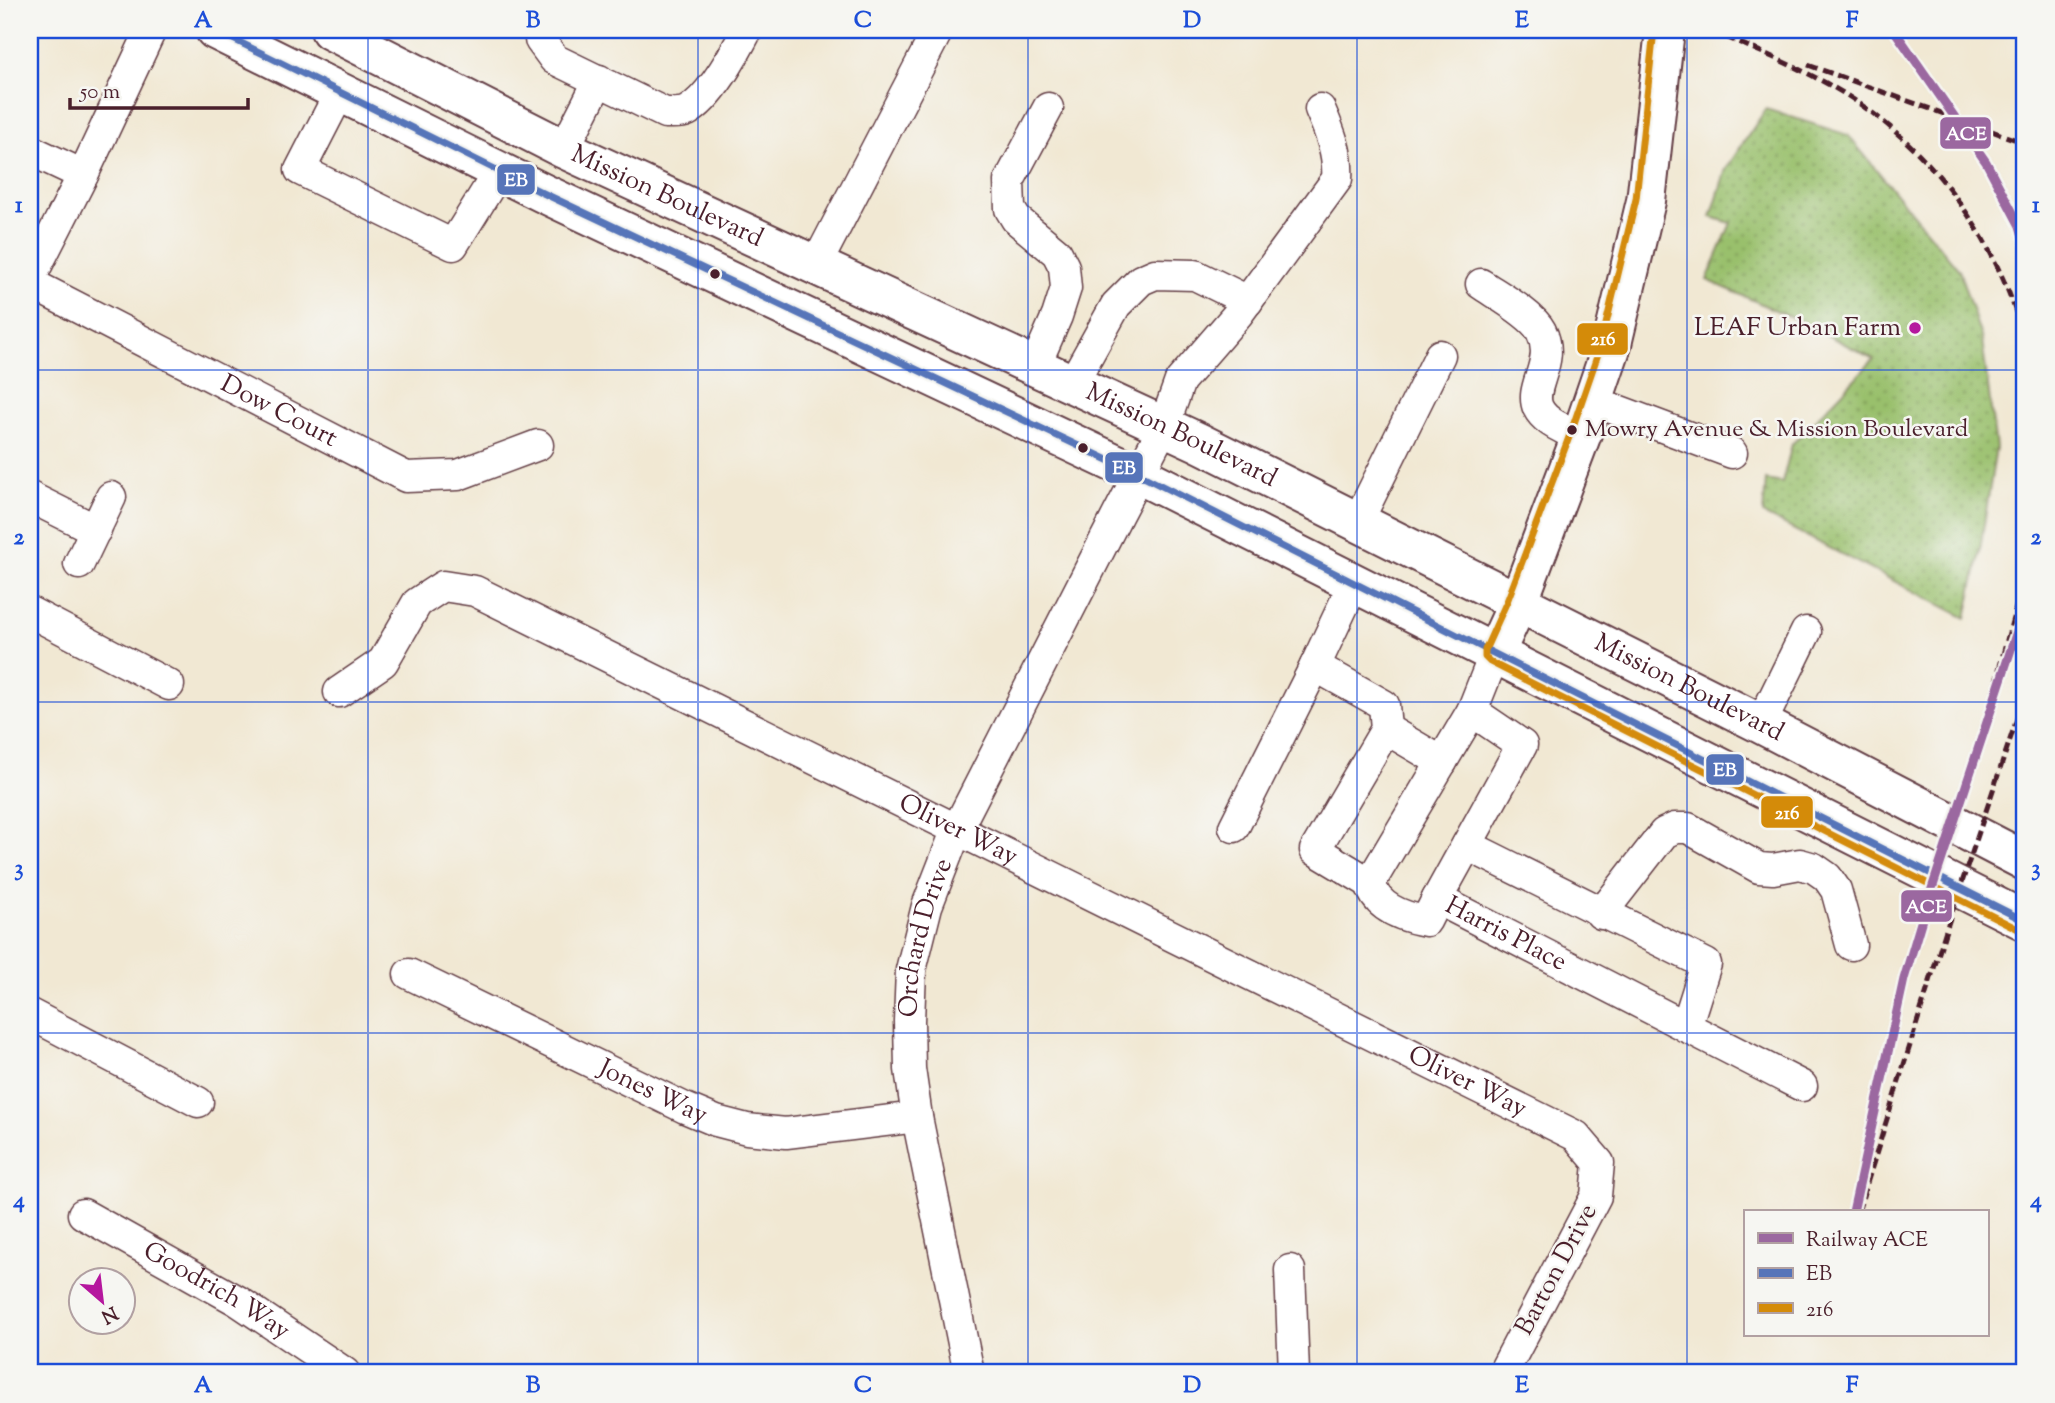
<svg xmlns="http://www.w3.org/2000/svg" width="2055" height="1403" font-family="'Sorts Mill Goudy',serif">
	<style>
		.park { fill: url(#park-dots); stroke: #72704c; stroke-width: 2 }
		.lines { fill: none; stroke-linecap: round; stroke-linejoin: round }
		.minor-casing { stroke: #633d44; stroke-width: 33 }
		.major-casing { stroke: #633d44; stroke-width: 42 }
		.minor { stroke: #fff; stroke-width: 30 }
		.major { stroke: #fff; stroke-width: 38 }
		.rail { stroke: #4a1f2b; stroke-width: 5; stroke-dasharray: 10 5; stroke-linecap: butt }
		.bus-1-casing { stroke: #f6f6f2; stroke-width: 12 }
		.bus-2-casing { stroke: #f6f6f2; stroke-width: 12 }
		.bus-1 { stroke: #5674b9; stroke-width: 7 }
		.bus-2 { stroke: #d48b09; stroke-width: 7 }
		.rail-1-casing { stroke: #f6f6f2; stroke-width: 14 }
		.rail-1 { stroke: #9b68a0; stroke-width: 9 }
		.grid { fill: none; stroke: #1d4ed8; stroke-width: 2; stroke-opacity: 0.55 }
		.bus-dot { fill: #4a1f2b; stroke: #f6f6f2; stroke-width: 2.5 }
		.poi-dot { fill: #b5179e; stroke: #f6f6f2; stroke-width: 2.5 }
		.labels { text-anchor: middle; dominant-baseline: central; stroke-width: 5; stroke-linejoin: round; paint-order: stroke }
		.bus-label { font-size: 24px; fill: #4a1f2b; stroke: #f6f6f2; text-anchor: start }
		.street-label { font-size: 26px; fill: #4a1f2b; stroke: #f6f6f2 }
		.poi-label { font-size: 26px; fill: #4a1f2b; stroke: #f6f6f2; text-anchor: end }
		.line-badge { stroke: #f6f6f2; stroke-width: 2.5 }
		.badge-label { font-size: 19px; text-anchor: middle; font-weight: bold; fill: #fff }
		.neatline { fill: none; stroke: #1d4ed8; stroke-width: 2.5 }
		.grid-label { font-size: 23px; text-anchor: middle; font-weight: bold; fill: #1d4ed8 }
	</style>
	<defs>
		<pattern id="park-dots" width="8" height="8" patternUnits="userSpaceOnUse" patternTransform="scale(1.75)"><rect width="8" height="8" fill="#99c06c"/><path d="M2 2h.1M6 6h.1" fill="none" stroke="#7f9b59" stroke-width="1.8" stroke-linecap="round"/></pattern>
	</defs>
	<rect width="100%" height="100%" fill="#f6f6f2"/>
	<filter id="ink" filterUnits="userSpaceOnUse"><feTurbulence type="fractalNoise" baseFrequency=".0143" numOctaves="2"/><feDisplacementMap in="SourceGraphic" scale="14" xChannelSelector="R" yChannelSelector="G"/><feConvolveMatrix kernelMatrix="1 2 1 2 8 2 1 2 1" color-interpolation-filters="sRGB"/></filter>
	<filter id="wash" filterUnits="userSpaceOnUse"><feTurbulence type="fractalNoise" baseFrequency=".00686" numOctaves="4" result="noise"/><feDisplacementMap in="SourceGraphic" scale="28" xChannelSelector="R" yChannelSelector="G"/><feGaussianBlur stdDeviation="1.57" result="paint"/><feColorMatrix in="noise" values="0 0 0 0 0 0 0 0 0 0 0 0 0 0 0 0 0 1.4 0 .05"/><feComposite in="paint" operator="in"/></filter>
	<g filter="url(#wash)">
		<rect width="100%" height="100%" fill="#f1e8d3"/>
		<path class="park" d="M1766,109L1848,135L1959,270L1982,340L1996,448L1978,562L1966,618L1763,514L1766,480L1782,483L1792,444L1874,359L1798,320L1707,280L1731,223L1711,217L1726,169Z"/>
	</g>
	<g filter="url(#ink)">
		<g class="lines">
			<g class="minor-casing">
				<g id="minor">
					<path d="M540,30V40L554,59L665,113C672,113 681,114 687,111C711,98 735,53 747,30"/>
					<path d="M340,92L300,170L453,245L499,171"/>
					<path d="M564,149L599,80"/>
					<path d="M30,150L83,175"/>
					<path d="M816,265L938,30"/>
					<path d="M30,279L83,175L151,30"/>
					<path id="s1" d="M30,283L406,477L458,475L538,445"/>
					<path d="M1481,284C1497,295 1532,314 1541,331C1564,376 1494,406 1581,436"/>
					<path d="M1035,366L1057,316L1066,288L1064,267L1057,253L1016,219L1010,209L1009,181L1048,108"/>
					<path d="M1072,384L1116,305L1141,280L1155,274L1195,275L1248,301"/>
					<path d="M1593,401L1732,453"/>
					<path d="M30,497L96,530"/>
					<path d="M1357,523L1440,355"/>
					<path d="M79,564L111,497"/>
					<path d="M1354,583L1315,666L1384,705L1386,729"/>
					<path d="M30,612L169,685"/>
					<path id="s2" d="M1495,653L1472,711L1522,745L1437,899L1802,1086"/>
					<path id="s3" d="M339,692L383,662L417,603L443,586L475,591L1576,1136L1599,1163L1596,1196L1503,1373"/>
					<path d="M1761,724L1806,632"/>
					<path d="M1234,827L1315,666"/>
					<path d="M1467,845L1706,964L1686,1027"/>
					<path d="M1370,883L1315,850L1386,729L1442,762"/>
					<path d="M1437,899L1426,921C1403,917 1376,908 1370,883L1472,711"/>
					<path d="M1601,914L1664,833L1675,828H1688L1759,868L1773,869L1800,864L1814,868L1827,877L1836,890L1851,945"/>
					<path id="s4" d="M409,974L685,1108L716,1121L747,1129L786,1133L917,1117"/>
					<path d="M30,1014L198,1102"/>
					<path id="s5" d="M83,1214L238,1301L345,1373"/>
					<path d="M1290,1270L1294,1373"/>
					<path id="s6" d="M969,1373L917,1117L910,1069L909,1021L911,970L927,906L957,829L1118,514L1164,426L1180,381L1238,314L1337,179C1339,154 1330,132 1320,109"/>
				</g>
			</g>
			<g class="major-casing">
				<g id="major">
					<path d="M215,30L543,193L1140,475L2025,921"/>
					<path id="s7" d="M330,30L564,149L1198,442L1761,724L2025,861"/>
					<path d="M1495,653L1518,603L1581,436L1611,348L1646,201L1665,30"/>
				</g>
			</g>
			<use href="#minor" class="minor"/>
			<use href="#major" class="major"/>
			<path class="rail" d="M1712,31C1758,51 1805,69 1848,96C1923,144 1981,218 2012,301C2018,316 2021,332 2025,348
				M1808,65L2025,143
				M1975,757L2025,574
				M1858,1212L1945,933L2025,695"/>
			<g class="bus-1-casing">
				<path id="bus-1" d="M215,30L543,193L1140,475L2025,921"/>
			</g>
			<g class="bus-2-casing">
				<path id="bus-2" d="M1654,30L1636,199L1601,345L1571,432L1508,599L1485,650V657L1490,662L2020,930"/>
			</g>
			<use href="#bus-1" class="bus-1"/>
			<use href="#bus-2" class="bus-2"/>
			<g class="rail-1-casing">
				<path id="rail-1" d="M1894,30L1986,162L2020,226L2025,243
					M1853,1212L1904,979L1922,919L2025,607"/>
			</g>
			<use href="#rail-1" class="rail-1"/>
		</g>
	</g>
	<path class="grid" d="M368,30V1373M698,30V1373M1028,30V1373M1357,30V1373M1687,30V1373M30,370H2025M30,702H2025M30,1033H2025"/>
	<g class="bus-dot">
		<circle cx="715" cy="274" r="6"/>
		<circle cx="1572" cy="430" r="6"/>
		<circle cx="1083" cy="448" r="6"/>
	</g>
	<circle class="poi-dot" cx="1915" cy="328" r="7"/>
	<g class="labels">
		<g class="bus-label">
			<text x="1585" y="430">Mowry Avenue &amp; Mission Boulevard</text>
		</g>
		<g class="street-label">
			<text stroke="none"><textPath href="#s7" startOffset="376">Mission Boulevard</textPath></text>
			<text stroke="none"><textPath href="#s1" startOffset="280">Dow Court</textPath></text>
			<text stroke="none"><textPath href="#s7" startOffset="943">Mission Boulevard</textPath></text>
			<text stroke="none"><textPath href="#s7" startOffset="1510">Mission Boulevard</textPath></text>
			<text stroke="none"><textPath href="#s3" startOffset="724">Oliver Way</textPath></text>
			<text stroke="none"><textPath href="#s2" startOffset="376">Harris Place</textPath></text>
			<text stroke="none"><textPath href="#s6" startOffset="443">Orchard Drive</textPath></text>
			<text stroke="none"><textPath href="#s3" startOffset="1292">Oliver Way</textPath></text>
			<text stroke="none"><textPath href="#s4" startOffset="271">Jones Way</textPath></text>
			<text transform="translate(1557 1270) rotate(-62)">Barton Drive</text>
			<text stroke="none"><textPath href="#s5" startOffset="154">Goodrich Way</textPath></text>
		</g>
		<g class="poi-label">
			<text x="1901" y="328">LEAF Urban Farm</text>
		</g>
	</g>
	<g class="line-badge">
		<rect x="1939" y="116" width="53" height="34" rx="7" fill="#9b68a0"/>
		<rect x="496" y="163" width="40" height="33" rx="7" fill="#5674b9"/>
		<rect x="1576" y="322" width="53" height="34" rx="7" fill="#d48b09"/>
		<rect x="1104" y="451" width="40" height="33" rx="7" fill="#5674b9"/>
		<rect x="1705" y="753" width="40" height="33" rx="7" fill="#5674b9"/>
		<rect x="1760" y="795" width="54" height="34" rx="7" fill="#d48b09"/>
		<rect x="1900" y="889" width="53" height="34" rx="7" fill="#9b68a0"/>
	</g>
	<g class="badge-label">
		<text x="1966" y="140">ACE</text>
		<text x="516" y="186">EB</text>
		<text x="1603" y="345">216</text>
		<text x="1124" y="474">EB</text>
		<text x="1725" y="776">EB</text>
		<text x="1787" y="819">216</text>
		<text x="1926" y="913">ACE</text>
	</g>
	<rect width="2055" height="1403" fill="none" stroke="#f6f6f2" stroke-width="77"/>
	<rect x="1744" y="1210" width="245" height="126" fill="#f6f6f2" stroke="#b1a0a2" stroke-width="2"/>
	<rect x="1758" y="1233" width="35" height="10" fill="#9b68a0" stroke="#b1a0a2" stroke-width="2"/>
	<text x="1806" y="1246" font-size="21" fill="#4a1f2b">Railway ACE</text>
	<rect x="1758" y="1268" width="35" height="10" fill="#5674b9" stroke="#b1a0a2" stroke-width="2"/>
	<text x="1806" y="1280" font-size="21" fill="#4a1f2b">EB</text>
	<rect x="1758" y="1303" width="35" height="10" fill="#d48b09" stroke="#b1a0a2" stroke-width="2"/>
	<text x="1806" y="1316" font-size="21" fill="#4a1f2b">216</text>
	<g transform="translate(102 1301) rotate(152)"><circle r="33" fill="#f6f6f2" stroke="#b1a0a2" stroke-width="2"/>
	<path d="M0-5L12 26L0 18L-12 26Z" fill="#b5179e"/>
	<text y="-10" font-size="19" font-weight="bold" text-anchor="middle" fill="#4a1f2b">N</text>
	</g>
	<path d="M70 98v10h178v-10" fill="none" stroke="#4a1f2b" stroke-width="3.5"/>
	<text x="80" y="98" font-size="21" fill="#4a1f2b" stroke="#f6f6f2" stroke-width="5" paint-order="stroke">50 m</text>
	<rect x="38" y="38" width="1978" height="1326" class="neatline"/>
	<g class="grid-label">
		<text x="203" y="27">A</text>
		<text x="533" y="27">B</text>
		<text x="863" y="27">C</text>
		<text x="1192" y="27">D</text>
		<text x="1522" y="27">E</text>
		<text x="1852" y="27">F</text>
		<text x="19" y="212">1</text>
		<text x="2036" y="212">1</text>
		<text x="19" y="544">2</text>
		<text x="2036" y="544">2</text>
		<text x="19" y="875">3</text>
		<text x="2036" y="875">3</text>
		<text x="19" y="1207">4</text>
		<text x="2036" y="1207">4</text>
		<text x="203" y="1392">A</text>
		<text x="533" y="1392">B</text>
		<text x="863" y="1392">C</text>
		<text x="1192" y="1392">D</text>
		<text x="1522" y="1392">E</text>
		<text x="1852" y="1392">F</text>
	</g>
</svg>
